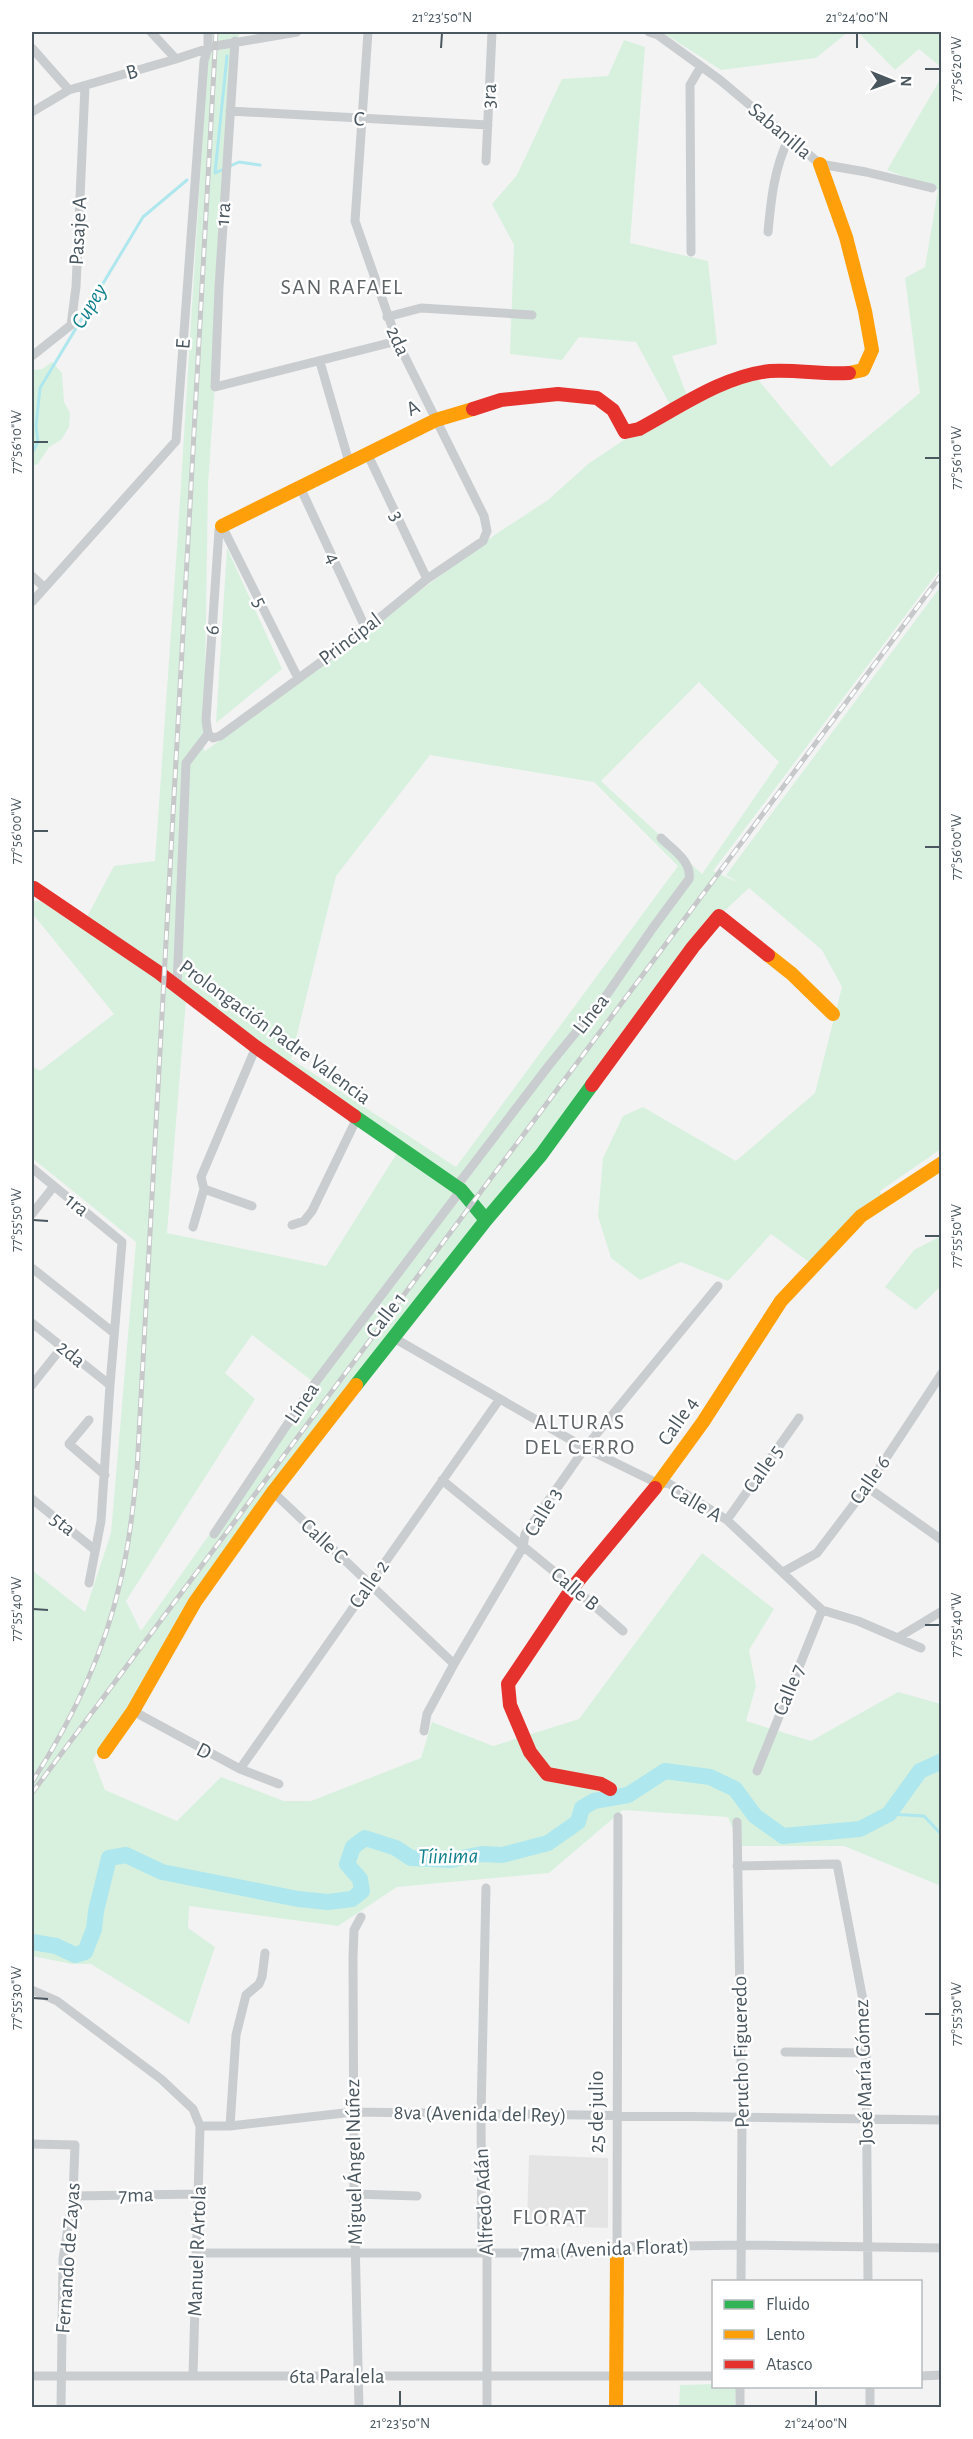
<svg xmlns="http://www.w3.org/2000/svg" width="973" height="2439" font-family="'Alegreya Sans',sans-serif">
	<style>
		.education { fill: #e5e4e5 }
		.green { fill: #d8f1df; fill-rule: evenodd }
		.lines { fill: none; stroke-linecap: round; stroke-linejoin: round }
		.stream { stroke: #aee7ed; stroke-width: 3 }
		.river { stroke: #aee7ed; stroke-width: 16 }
		.street { stroke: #cacdcf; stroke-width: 9 }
		.fast { stroke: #30b455; stroke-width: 14 }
		.slow { stroke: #ff9f0a; stroke-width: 14 }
		.jam { stroke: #e5322d; stroke-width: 14 }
		.rail-casing { stroke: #c6c8ca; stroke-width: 5 }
		.rail { stroke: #fff; stroke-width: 3; stroke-dasharray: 9; stroke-linecap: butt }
		.ticks { fill: none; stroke: #4a575f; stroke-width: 2 }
		.labels { text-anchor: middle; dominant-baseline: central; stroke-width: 5; stroke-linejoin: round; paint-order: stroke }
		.street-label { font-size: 21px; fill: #4a575f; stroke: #fff }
		.neighbourhood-label { font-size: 22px; letter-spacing: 1.5px; fill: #5e6366; stroke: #fff }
		.water-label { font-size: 22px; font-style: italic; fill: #10808c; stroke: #fff }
		.neatline { fill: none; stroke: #4a575f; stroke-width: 2 }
		.ticks-label { font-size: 15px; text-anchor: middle; fill: #4a575f }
	</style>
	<rect width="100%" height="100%" fill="#f3f3f3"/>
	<path class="education" d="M529,2155L608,2158V2228L527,2225Z"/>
	<path class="green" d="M209,32H239L208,485L204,752L496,534L548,500L588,464L672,408L636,342L579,337L562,360L510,354L514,245L492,204L517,175L562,79L608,76L624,40L645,47L630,243L708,261L717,344L672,356L689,401L755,376L831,467L920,393L905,278L925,267L938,190L887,170L941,78V568L713,871L739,883L726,875L941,586V1149L880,1191L883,1199L809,1262L771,1234L728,1281L681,1262L640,1280L611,1258L598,1216L603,1158L623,1116L643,1107L736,1161L815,1093L842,987L822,950L749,888L719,916L273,1492L93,1759L105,1790L177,1821L221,1777L284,1801H311L421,1758L432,1722L493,1746L579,1719L702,1553L774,1609L749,1650L756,1686L746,1721L811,1741L898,1692L941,1704V1886L844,1846H740L728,1817L623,1810L549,1873L397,1887L338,1926L189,1906L188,1928L215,1947L189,2024L91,1964H72L32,1956V1570L85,1612L111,1533L136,1242L32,1158V1066L40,1071L114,1014L32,913V901H40L81,928L114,866L155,861L178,532ZM699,682L779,762L702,874L601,781ZM430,755L594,782L678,866L456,1167L291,1059L336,876ZM186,1000L399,1150L326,1266L167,1233ZM252,1335L316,1384L141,1631L126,1601L255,1399L225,1373Z
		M662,32H848L816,58L721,70Z
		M858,32H941V67L919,49L895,70Z
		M52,362L62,373L64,402L70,413L69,427L61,440L49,447L38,464L32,466V370L42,369Z
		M227,548L282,669L216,723Z
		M941,1236V1286L916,1310L885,1287L914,1250Z
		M713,2384L714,2386L736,2387L735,2407L667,2408L679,2406L680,2385Z"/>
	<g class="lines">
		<path class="stream" d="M215,173L227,56
			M215,173L239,162L260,165
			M32,453L38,442L36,426L40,388L143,217L187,180
			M889,1814L924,1816L942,1835"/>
		<path class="river" d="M32,1942L56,1946L75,1955L85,1952L94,1929L96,1911L109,1858L126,1855L162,1872L298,1899L328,1902L352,1899L362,1891L360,1879L347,1864L353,1847L365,1838L396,1848L411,1858L451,1860L482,1854L502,1855L548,1843L578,1822L582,1808L594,1801L628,1795L665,1771L710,1777L735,1789L755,1816L783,1836L860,1829L889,1814L920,1771L942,1761"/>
		<path class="street" d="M151,32L176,59
			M649,32L658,35L720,80L820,164L866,172L932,188
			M235,41L219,287L215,387L397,341
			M32,48L69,90
			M230,111L488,125
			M32,112L69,90L176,59L215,46L297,32
			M486,161L492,32
			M768,232C771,200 774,168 789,138
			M691,252L690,85L700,68
			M387,317L421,308L532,315
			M32,356L71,325L76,287L85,86
			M320,362L349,462
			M367,453L427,579
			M300,487L366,629
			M222,526L298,678
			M32,576L44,587
			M32,602L176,441L204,61L208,48V32
			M208,734L213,738L220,736L366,629L427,579L483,541L487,531L484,516L397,341L355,221L368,32
			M208,734L206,720L219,530L222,526
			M177,986L186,763L208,734
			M32,1168L122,1242L110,1385L101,1521L89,1583
			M456,1187L550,1064L608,993L652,929L689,879C692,861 673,850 661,838
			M204,1189L252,1206
			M32,1214L54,1186
			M292,1225L304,1221L312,1211L357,1118
			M193,1227L204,1189L201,1177L256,1047
			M32,1268L114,1333
			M32,1323L110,1385
			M394,1338L585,1448L659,1484L668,1483L727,1520L822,1610L858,1621L921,1648
			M32,1385L62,1347
			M89,1420L69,1444L105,1475
			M442,1480L573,1587L623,1631
			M867,1487L942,1540
			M273,1492L454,1664
			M32,1499L95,1550
			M727,1520L799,1418
			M214,1534L315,1383L461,1190
			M783,1572L817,1553L867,1487L942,1373
			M899,1637L942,1611
			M133,1711L240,1769L279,1784
			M424,1731L427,1714L454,1664L523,1547L525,1534L585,1448L718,1286
			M240,1769L499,1400
			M757,1771L822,1610
			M737,1822L742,2118L741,2282
			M737,1866L837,1864L863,2000L866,2053L868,2282
			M486,1888L481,2115L482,2246L487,2253V2408
			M32,1990L57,2001L161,2079L193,2109L200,2126L193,2376
			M785,2052L866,2053
			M200,2126H230L353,2112L942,2120
			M230,2126L236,2035L246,1995L259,1984L262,1977L265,1953
			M32,2144L75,2145L73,2196L63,2259L61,2408
			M354,2194L417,2196
			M73,2196L198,2194
			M196,2253H617L630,2247L741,2245L942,2248
			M617,2253L618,1817
			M32,2376H714
			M920,2376L942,2375
			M740,2386V2408
			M870,2386V2408
			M359,2408L354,2194L353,1957L354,1930L361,1917"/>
		<path class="fast" d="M354,1116L461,1190L486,1220
			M356,1385L486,1220L541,1155L592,1085"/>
		<path class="slow" d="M820,164L846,237L865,311L872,350L863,370L849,373
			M222,526L436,420L473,409
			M768,955L792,974L833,1014
			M655,1488L703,1422L781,1301L861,1216L942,1163
			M104,1752L133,1711L195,1602L273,1492L356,1385
			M616,2408L617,2253"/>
		<path class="jam" d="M473,409L501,400L558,394L597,398L613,410L625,432L639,429C680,407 723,376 770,371C796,369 822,375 849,373
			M32,889L34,888L158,972L256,1047L354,1116
			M592,1085L693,947L719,916L768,955
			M610,1789L601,1784L547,1774L530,1752L510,1705L508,1684L573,1587L655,1488"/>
		<g class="rail-casing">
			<path id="rail" d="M32,1782C71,1722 104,1653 120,1583C129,1546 133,1508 137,1470L216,32
				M32,1793L942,574"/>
		</g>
		<use href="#rail" class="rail"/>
	</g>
	<path class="ticks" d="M441,48L442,33M857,48V33M925,69H940M33,442H48M925,458H940M33,831H48M925,847H940M33,1220L48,1221M925,1236H940M33,1609L48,1610M925,1625H940M33,1998L48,1999M925,2014H940M400,2406V2391M816,2406V2391"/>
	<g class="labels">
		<g class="street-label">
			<text transform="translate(132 72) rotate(-16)">B</text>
			<text transform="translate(489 96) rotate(-87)">3ra</text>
			<text transform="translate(359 119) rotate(3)">C</text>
			<text transform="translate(780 131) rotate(40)">Sabanilla</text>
			<text transform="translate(223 214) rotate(-86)">1ra</text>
			<text transform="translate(78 231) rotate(-87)">Pasaje A</text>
			<text transform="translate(398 341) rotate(66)">2da</text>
			<text transform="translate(183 344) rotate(-86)">E</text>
			<text transform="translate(413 408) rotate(-27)">A</text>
			<text transform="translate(397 516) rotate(65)">3</text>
			<text transform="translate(333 558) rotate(65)">4</text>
			<text transform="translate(260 602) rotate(63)">5</text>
			<text transform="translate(212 630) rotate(-86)">6</text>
			<text transform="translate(350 639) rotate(-37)">Principal</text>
			<text transform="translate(591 1014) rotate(-52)">Línea</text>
			<text transform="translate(275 1032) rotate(36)">Prolongación Padre Valencia</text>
			<text transform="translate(77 1205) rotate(39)">1ra</text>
			<text transform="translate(386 1315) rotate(-52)">Calle 1</text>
			<text transform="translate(71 1354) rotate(39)">2da</text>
			<text transform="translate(302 1403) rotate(-56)">Línea</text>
			<text transform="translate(678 1421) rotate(-55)">Calle 4</text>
			<text transform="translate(763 1469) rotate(-55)">Calle 5</text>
			<text transform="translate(870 1480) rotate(-55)">Calle 6</text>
			<text transform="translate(696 1503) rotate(30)">Calle A</text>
			<text transform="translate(543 1512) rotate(-59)">Calle 3</text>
			<text transform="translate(63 1524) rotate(39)">5ta</text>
			<text transform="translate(324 1541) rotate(43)">Calle C</text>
			<text transform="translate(369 1584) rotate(-55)">Calle 2</text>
			<text transform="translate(575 1589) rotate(40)">Calle B</text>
			<text transform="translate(789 1690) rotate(-68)">Calle 7</text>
			<text transform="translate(204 1751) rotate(27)">D</text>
			<text transform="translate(741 2052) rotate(-91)">Perucho Figueredo</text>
			<text transform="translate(864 2072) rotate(-92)">José María Gómez</text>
			<text transform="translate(596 2112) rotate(-90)">25 de julio</text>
			<text transform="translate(480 2114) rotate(1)">8va (Avenida del Rey)</text>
			<text transform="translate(354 2162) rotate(-91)">Miguel Ángel Núñez</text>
			<text transform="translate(136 2195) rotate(-1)">7ma</text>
			<text transform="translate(484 2202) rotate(-93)">Alfredo Adán</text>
			<text transform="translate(605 2249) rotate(-2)">7ma (Avenida Florat)</text>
			<text transform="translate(197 2251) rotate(-88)">Manuel R Artola</text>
			<text transform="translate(68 2258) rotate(-86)">Fernando de Zayas</text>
			<text x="337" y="2376">6ta Paralela</text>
		</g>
		<g class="neighbourhood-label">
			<text x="342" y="287">SAN RAFAEL</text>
			<text x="580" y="1422">ALTURAS<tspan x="580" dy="25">DEL CERRO</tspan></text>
			<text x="550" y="2217">FLORAT</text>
		</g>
		<g class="water-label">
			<text transform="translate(89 306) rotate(-59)">Cupey</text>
			<text transform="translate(448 1856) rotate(-1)">Tíinima</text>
		</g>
	</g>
	<rect width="973" height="2439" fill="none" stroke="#ffffff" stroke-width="66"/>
	<rect x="712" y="2280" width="210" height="108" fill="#ffffff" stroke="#b7bcbf" stroke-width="1.5"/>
	<rect x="724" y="2300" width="30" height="9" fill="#30b455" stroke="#b7bcbf" stroke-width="1.5"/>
	<text x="766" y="2310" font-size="18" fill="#4a575f">Fluido</text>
	<rect x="724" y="2330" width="30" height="9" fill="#ff9f0a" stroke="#b7bcbf" stroke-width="1.5"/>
	<text x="766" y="2340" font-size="18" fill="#4a575f">Lento</text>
	<rect x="724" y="2360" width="30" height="9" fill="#e5322d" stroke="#b7bcbf" stroke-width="1.5"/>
	<text x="766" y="2370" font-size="18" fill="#4a575f">Atasco</text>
	<g transform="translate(892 81) rotate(91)" stroke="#ffffff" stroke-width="4.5" paint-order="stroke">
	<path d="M0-4.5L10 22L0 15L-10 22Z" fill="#4a575f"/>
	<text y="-9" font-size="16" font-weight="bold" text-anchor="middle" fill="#4a575f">N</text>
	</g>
	<rect x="33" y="33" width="907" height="2373" class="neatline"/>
	<g class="ticks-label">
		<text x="442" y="22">21°23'50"N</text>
		<text x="857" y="22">21°24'00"N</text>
		<text transform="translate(956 69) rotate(-90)" y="5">77°56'20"W</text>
		<text transform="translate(16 442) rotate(-90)" y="5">77°56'10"W</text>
		<text transform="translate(956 458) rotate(-90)" y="5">77°56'10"W</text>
		<text transform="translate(16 831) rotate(-90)" y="5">77°56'00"W</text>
		<text transform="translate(956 847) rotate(-90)" y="5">77°56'00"W</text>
		<text transform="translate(16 1220) rotate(-90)" y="5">77°55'50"W</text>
		<text transform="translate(956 1236) rotate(-90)" y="5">77°55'50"W</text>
		<text transform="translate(16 1609) rotate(-90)" y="5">77°55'40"W</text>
		<text transform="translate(956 1625) rotate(-90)" y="5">77°55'40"W</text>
		<text transform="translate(16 1998) rotate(-90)" y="5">77°55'30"W</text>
		<text transform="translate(956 2014) rotate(-90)" y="5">77°55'30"W</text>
		<text x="400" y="2428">21°23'50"N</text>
		<text x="816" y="2428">21°24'00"N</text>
	</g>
</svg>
